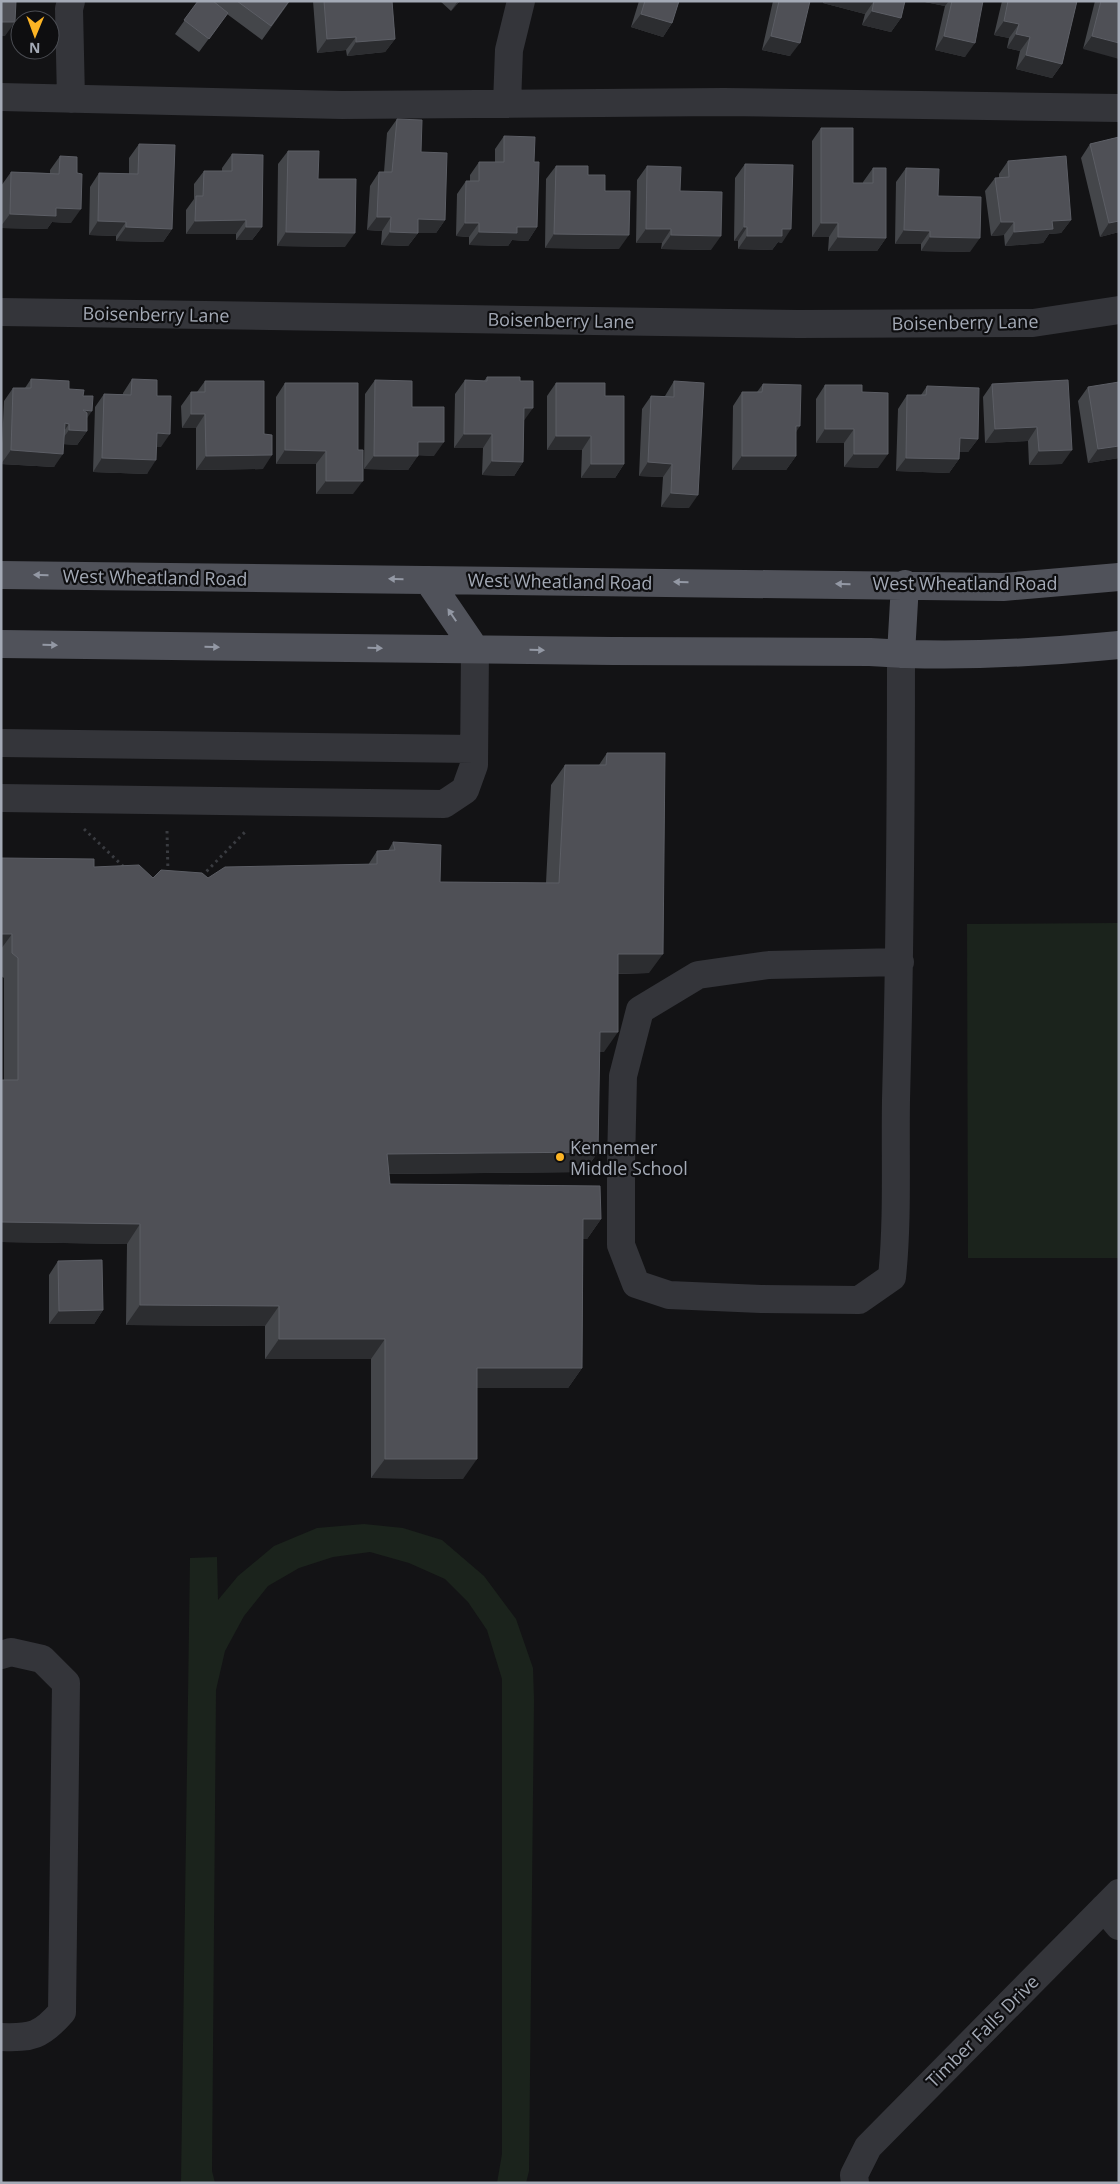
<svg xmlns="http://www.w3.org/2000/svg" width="1120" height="2184" font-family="'Open Sans',sans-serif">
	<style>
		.green { fill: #1b231c }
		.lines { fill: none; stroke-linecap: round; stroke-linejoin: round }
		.path { stroke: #3a3c41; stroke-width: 3; stroke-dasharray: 2.5 4; stroke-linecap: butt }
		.minor { stroke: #34353a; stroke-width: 28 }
		.major { stroke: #50525a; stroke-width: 28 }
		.wall { fill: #44464a }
		.shaded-wall { fill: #2c2d30 }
		.building { fill: #4f5056; stroke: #5c5e65 }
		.oneway { fill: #9398a4 }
		.poi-dot { fill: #fcb424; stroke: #0e0e10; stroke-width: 2 }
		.labels { text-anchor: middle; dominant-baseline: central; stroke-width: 4.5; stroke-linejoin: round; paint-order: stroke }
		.street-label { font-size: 18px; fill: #a4aab6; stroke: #0e0e10 }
		.poi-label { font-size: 18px; fill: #a4aab6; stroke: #0e0e10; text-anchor: start }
	</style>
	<rect width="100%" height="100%" fill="#131315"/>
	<path class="green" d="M1118,923L1119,1258H968L967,924Z
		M364,1524L403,1528L442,1540L484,1576L516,1619L533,1668L534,1700L529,2171L526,2183H497L502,2154V1679L487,1630L468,1602L445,1579L409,1563L370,1552L333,1557L299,1568L268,1586L244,1616L225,1651L216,1690L212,2171L215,2183H181L190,1558L217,1557L218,1600L238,1576L274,1546L317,1528Z"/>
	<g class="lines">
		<path class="path" d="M84,829L125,868
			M167,831L168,873
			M202,876L245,832"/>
		<path class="minor" d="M1,97L342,105L724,102L1119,108
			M71,99L69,9L71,1
			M507,104L509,50L521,1
			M1,312L798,324L1033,323L1119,310
			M1,743L474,749
			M1,798L444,804L465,790L474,765L475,649
			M900,962L769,965L698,975L640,1010L623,1076L621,1164V1245L636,1284L669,1295L761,1299L859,1300L892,1277C898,1219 895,1159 896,1100C900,951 901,803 901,654
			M1,1655L11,1652L42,1659L66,1683L62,2012C41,2036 32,2038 1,2037
			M1104,1908L1119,1926
			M855,2183L854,2175L868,2147L1119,1893"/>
		<path class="major" d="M1,575L1003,587L1119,577
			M428,580L475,649
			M1,644L612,651L870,652C952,658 1037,653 1119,645
			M901,654L905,584"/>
	</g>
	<path class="wall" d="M198,1H290L262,40L227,14L199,52L175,34Z
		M313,1H392L395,39L385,52L347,56L346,50L317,53Z
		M440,1H460L451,11Z
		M639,1H679L672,23L663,37L631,27Z
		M773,1H810L790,56L762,50Z
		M824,1H905L901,18L891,32L862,25L865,14L823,3Z
		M920,1H983L965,57L935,50L945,6Z
		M1002,1H1077L1062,64L1052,78L1016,69L1020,51L1007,48L1009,38L994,35Z
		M1095,1H1119L1083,49Z
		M397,119L421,152L445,220L436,233H418L408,246L381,245L382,231L367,230L370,186L379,172H384L387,133Z
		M821,128L853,183H863V182L873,168L886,238L877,251H828L829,237H812V141Z
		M504,136L534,162L537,227L528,241L512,240L508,246L469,245V237L456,236L457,194L466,181H470V175L479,162H495V149Z
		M1119,137V232L1100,237L1081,158L1090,144Z
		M139,144L172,229L163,242L116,241V236L89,235L90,187L99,173L129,174V158Z
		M288,151L318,179L345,247L277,246L278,164Z
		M232,154L262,227L252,240H236V234H186V210L194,199V184L204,171H222V168Z
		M60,156L77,173L71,223L52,222L47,229L1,228V186L11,172L50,173V170Z
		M1008,161L1071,220L1061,233L1049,234L1043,243L1005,246L1004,235L991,236L985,191L995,178H999V174Z
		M745,164L782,243L778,242L772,250L738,249V241H734L735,178Z
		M556,166L588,175L605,191L619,249L545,248L546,179Z
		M647,166L680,191L711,250L661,249L662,243H636L637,180Z
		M906,168L938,196L970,252L921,251V244H895L896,182Z
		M487,377L520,381L524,421L523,462L514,476L482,475L483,448H454L455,394L465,380L484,381Z
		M31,379L69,389L83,396L87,418V431L77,445L64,444L54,467L1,464L4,401L13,388H25Z
		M132,379L157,396L161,447H157L147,474L93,472L95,407L104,394H123V393Z
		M375,380L412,407L434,456L418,455L408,470L364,469L365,394Z
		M1068,380L1062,464L1029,465L1028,441L985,443L983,397L992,384Z
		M205,381L263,469L196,470V428H182L181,406L191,392H197Z
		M674,381L689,508L661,507L663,477L639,476L642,409L651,396H665Z
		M285,383L358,450L353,494H316V464H276V397Z
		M556,383L605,396L624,464L615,478H581L582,450H547V396Z
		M763,384L796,456L786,470H732L733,406L742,392H757Z
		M825,385L862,392L878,468L844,467V443H816V399Z
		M927,386L978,439L968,452H959V459L949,473L896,471L898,409L907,395H921Z
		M1088,387L1119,458L1088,463L1078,401Z
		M607,753L649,973L618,974L604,1052H599L598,1152L584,1172L389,1174L390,1184L601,1219L587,1239H583L582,1368L568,1388H477L463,1479L371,1478V1359H265V1326L126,1325L127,1244L1,1242V1080H4V978L1,976V858L94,867L153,878H208L368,865L377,851H388L393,842L440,882L546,883L551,785L565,765H599Z
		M58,1261L103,1310L94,1324H49V1275Z"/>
	<path class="shaded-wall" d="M458,1H460L451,11Z
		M825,1H874L865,14L823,3Z
		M920,1H949L945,6Z
		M872,11L901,18L891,32L862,25Z
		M641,14L672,23L663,37L631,27Z
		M1004,21L1019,24L1009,38L994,35Z
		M1,22H15L5,36H1Z
		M1016,34L1030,37L1020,51L1007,48Z
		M771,36L800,43L790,56L762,50Z
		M944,36L975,43L965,57L935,50Z
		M1092,36L1119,43V59L1083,49Z
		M356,37L346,50L317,53L327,39Z
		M395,39L385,52L347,56L356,42Z
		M1026,55L1062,64L1052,78L1016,69Z
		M56,208L81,209L71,223L52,222L47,229L1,228V226L10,214Z
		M377,217H391L382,231L367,230Z
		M418,219L445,220L436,233H418L408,246L381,245L390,232Z
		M246,220L236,234H186L195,221Z
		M1071,220L1061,233L1049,234L1043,243L1005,246L1014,232L1052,221Z
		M98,221L126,222L116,236L89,235Z
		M1119,221V232L1100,237L1109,223Z
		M1001,222H1014L1004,235L991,236Z
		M465,223H479L469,237L456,236Z
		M821,223H838L829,237H812Z
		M126,227L172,229L163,242L116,241Z
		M246,227H262L252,240H236Z
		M517,227H537L528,241L512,240L508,246L469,245L479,232Z
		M744,227H747L738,241H734Z
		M646,229H671L662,243H636Z
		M782,229H791L782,243L778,242L772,250L738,249L747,236Z
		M904,230L930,231L921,244H895Z
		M286,232L355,233L345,247L277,246Z
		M554,234L629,235L619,249L545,248Z
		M671,235L721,236L711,250L661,249Z
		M838,237L886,238L877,251H828Z
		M930,237L980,238L970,252L921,251Z
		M524,408H533L523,422Z
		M83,410L92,411L83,424Z
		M191,414H205L196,428H182Z
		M65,423L69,424L59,438Z
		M796,426H800L791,440Z
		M1037,427L1028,441L985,443L995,429Z
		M825,429H854L844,443H816Z
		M69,430L87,431L77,445L59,444Z
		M157,433L170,434L161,447H148Z
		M464,434H492L483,448H454Z
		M556,436H591L582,450H547Z
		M960,438L978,439L968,452H950Z
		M418,442H444L434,456L409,455Z
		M1119,446V458L1088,463L1098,449Z
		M11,450L63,454L54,467L1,464Z
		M285,450L326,451L316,464H276Z
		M1072,450L1062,464L1029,465L1039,451Z
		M854,454H888L878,468L844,467Z
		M272,455L263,469L196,470L206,456Z
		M374,456H418L408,470L364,469Z
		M742,456H796L786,470H732Z
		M102,458L156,460L147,474L93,472Z
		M906,458L959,459L949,473L896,471Z
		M492,461L523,462L514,476L482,475Z
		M648,462L672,464L663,477L639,476Z
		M591,464H624L615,478H581Z
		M326,481H363L353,494H316Z
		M671,493L698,495L689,508L661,507Z
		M1,934H12L1,949Z
		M618,954H663L649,973L604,974Z
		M600,1032H618L604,1052H586Z
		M598,1152L584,1172L373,1174L387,1154Z
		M583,1219H601L587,1239H569Z
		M1,1222L140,1224L127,1244L1,1242Z
		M140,1305L279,1306L265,1326L126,1325Z
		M103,1310L94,1324H49L59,1311Z
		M279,1339H385L371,1359H265Z
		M477,1368H582L568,1388H463Z
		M385,1459H477L463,1479L371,1478Z"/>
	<path class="building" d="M1,1H16L15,22H1Z
		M198,1H213L228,13L209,39L184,20Z
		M237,1H289L271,26Z
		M324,1H392L395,39L356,42V37L327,39Z
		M645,1H679L672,23L641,14Z
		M779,1H810L800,43L771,36Z
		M874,1H905L901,18L872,11Z
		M952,1H983L975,43L944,36Z
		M1008,1H1077L1062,64L1026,55L1030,37L1016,34L1019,24L1004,21Z
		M1101,1H1119V43L1092,36Z
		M397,119L422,120L421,152L447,153L445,220L418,219V233L390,232L391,217H377L379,172H392Z
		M821,128H853V183H873V168H886V238L838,237V223H821Z
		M504,136L535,137L534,162H539L537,227H517V233L479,232V223H465L466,181H479V162H504Z
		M1119,137V221L1109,223L1090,144Z
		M139,144L175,145L172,229L126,227V222L98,221L99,173L138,174Z
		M288,151H319L318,179H356L355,233L286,232Z
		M232,154L263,155L262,227H246V220L195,221L196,196H203L204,171H232Z
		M60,156L77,157V173L82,174L81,209L56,208V216L10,214L11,172L59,174Z
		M1066,156L1071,220L1052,221L1053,229L1014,232V222H1001L995,178L1009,177L1008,161Z
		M745,164L793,165L791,229H782V236H747V227H744Z
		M556,166H588V175H605V191H630L629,235L554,234Z
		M647,166L681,167L680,191L722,192L721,236L671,235V229H646Z
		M906,168L939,169L938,196L981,197L980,238L930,237V231L904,230Z
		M487,377H520V381H533V408H524L523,462L492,461V434H464L465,380L487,381Z
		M31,379L69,381V389L84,390L83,396H93L92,411L83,410L87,413V431L69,430V424L65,423L63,454L11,450L13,388H31Z
		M132,379L157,380V396H171L170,434L157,433L156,460L102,458L104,394L131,395Z
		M375,380L412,381V407H444V442H418V456H374Z
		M1068,380L1072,450L1039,451L1037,427L995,429L992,384Z
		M205,381H264V434L272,435V455L206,456L205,414H191V392H205Z
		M674,381L704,383L698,495L671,493L672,464L648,462L651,396L674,397Z
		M1119,382V446L1098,449L1088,387Z
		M285,383H358V450H363V481H326V451L285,450Z
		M556,383H605V396H624V464H591V436H556Z
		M763,384L801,385L800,426H796V456H742V392H762Z
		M825,385H862V392L888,393V454H854V429H825Z
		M927,386L979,388L978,439L960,438L959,459L906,458L907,395H926Z
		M607,753H665L663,954H618V1032H600L598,1152L387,1154L390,1184L600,1186L601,1219H583L582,1368H477V1459H385V1339H279V1306L140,1305V1224L1,1222V1080H18V958L12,953V934H1V858L94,859V867L139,865L153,878L161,870L202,873L208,878L225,867L377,864V851L395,850L393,842L441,845L440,882L559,883L565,765H606Z
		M102,1260L103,1310L59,1311L58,1261Z"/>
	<defs><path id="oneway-solid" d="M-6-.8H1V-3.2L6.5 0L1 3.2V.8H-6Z" transform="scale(1.25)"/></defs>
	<g class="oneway">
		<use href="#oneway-solid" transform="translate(41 575) rotate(-179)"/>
		<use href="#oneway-solid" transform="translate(396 579) rotate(-179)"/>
		<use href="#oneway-solid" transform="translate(681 582) rotate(-179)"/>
		<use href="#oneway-solid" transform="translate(843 584) rotate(-179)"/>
		<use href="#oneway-solid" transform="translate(452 615) rotate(-124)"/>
		<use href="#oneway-solid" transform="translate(50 645) rotate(1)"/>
		<use href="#oneway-solid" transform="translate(212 647) rotate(1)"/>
		<use href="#oneway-solid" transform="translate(375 648) rotate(1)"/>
		<use href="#oneway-solid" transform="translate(537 650) rotate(1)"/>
	</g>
	<circle class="poi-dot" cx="560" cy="1157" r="5"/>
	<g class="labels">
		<g class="street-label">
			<text transform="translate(156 314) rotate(1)">Boisenberry Lane</text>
			<text transform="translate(561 320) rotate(1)">Boisenberry Lane</text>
			<text transform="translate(965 322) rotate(-1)">Boisenberry Lane</text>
			<text transform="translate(155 577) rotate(1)">West Wheatland Road</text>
			<text transform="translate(560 581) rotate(1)">West Wheatland Road</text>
			<text x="965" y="583">West Wheatland Road</text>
			<text transform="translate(982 2031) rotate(-45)">Timber Falls Drive</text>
		</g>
		<g class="poi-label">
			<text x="570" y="1147">Kennemer<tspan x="570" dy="21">Middle School</tspan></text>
		</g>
	</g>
	<rect width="1120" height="2184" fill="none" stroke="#a4aab6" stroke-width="5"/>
	<g transform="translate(35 35) rotate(181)"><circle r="24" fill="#0e0e10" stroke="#4a4c52"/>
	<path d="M0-4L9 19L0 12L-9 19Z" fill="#fcb424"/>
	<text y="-8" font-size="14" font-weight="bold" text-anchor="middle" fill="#a4aab6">N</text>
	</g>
</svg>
